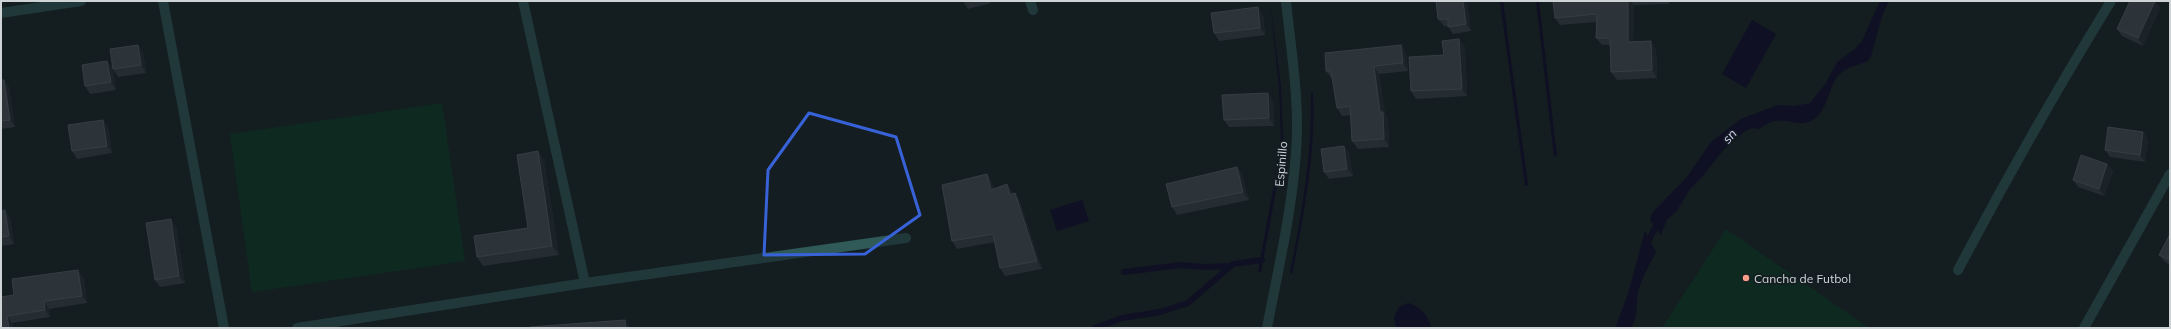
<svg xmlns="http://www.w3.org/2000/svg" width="2171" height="329" font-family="Mulish,sans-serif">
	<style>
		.green { fill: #073b20 }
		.water { fill: #0b0026 }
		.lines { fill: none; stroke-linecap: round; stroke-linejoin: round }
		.stream { stroke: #0b0026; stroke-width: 6 }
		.minor { stroke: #2f5a57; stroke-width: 10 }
		.wall { fill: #3c4148 }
		.shaded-wall { fill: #252c32 }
		.building { fill: #4c5157; stroke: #60656b }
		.marked { fill: none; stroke: #3862d8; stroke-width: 3; stroke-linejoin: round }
		.poi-dot { fill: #f49e8a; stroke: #141d21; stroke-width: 1.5 }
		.labels { text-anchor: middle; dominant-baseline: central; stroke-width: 3.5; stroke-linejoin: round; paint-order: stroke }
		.street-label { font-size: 12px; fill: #ced4d6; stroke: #141d21 }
		.poi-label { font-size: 12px; fill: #ced4d6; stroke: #141d21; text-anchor: start }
		.water-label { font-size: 13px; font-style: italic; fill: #d9d3fb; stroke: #141d21 }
	</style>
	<rect width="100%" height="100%" fill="#141d21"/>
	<path class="green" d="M442,103L465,261L252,292L230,134Z
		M1726,229L1869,328H1662Z"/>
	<path class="water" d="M1270,1L1281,87L1283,138L1275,176L1281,138L1279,87Z
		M1500,1H1503L1528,185L1525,186Z
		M1536,1H1539L1557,156L1554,157Z
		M1880,1H1889L1882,16L1871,56L1868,61C1859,65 1845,67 1838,76C1828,88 1828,110 1814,119C1796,132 1784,109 1759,129L1752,128L1745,131L1724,149L1702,177L1690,189L1676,212L1667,219L1661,235L1650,220L1652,213L1687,177L1711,142L1741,119L1778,105L1795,106L1810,103L1826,83L1837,62L1855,49L1862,41Z
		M1752,20L1776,34L1746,88L1722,74Z
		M1311,93H1313C1316,154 1304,214 1292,274L1290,273C1302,211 1312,157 1311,93Z
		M1274,185H1277L1261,272L1258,271Z
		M1082,200L1089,221L1057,231L1050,210Z
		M1645,231L1656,252C1650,264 1641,279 1638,292C1636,304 1638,317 1631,328H1615L1628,294Z
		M1408,303C1420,306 1429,316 1431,328H1396L1394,317L1399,307Z"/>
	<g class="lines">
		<path class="stream" d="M1646,246L1659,220
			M1124,272L1181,265L1203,267L1231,266
			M1095,328L1122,318L1160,312L1188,303L1233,264L1262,260"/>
		<path class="minor" d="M163,1L224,328
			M523,1L585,283
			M1030,1L1033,10
			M1,13L81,1
			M1958,270C2006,179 2057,89 2111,1
			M297,328L585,283L906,238
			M1267,328C1278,270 1292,211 1296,152C1300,101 1291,51 1286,1
			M2084,328L2170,174"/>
	</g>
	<path class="wall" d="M963,1H990L991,3L968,9Z
		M1467,1L1471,31L1453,34L1448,26H1444L1438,19Z
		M1553,1H1669V4L1634,5L1633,42L1656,49L1657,78L1617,80L1611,72L1610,45H1602L1596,38L1597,22L1560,25L1555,18Z
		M2130,1H2155L2160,8L2143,46L2122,36L2117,29Z
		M1263,15L1265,35L1219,41L1214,33Z
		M1459,39L1465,47L1467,96L1416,99L1411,91L1444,55Z
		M1401,45L1406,53L1408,71L1379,74L1385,115L1388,119L1389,147L1358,149L1352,141L1351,115L1342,116L1337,108L1333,78L1332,79L1326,71Z
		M143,52L146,73L118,77L113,69Z
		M107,61L113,68L116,90L90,94L85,86Z
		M1,80L9,87L15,127L1,129Z
		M1273,101L1274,126L1229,127L1224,120Z
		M103,120L108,127L112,153L77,159L72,151Z
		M2143,132L2148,140L2145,162L2110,157L2105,150Z
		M1344,146L1349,153L1353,176L1329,179L1324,172Z
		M538,151L544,160L559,255L483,266L477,257L528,228Z
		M2107,164L2113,171L2104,196L2078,187L2073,180Z
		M987,174L992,182L994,188L1012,191L1013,194L1020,201L1042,269L1005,276L1000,268L995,242L957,249L952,241Z
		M1242,174L1249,200L1177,215L1172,207Z
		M1,211L10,218L14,244L1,246Z
		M176,227L185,283L160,287L155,280Z
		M2170,234V265L2165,262L2159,255Z
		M84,278L87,303L49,309L50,317L12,323L13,328H1L14,295Z"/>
	<path class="shaded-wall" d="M1463,1H1467L1471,31L1466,24Z
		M1628,1H1631L1634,5L1633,50L1628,42Z
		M2155,1L2160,8L2143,46L2138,38Z
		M1258,7L1263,15L1265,35L1260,28Z
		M1459,39L1465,47L1467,96L1462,89Z
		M1651,41L1656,49L1657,78L1652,70Z
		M138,45L143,52L146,73L141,65Z
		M1401,45L1406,53L1408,71L1403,63Z
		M107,61L113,68L116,90L111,82Z
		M1374,66L1379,74L1385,115L1388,119L1389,147L1384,139Z
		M4,80L9,87L15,127L10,120Z
		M1268,93L1273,101L1274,126L1269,118Z
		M103,120L108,127L112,153L107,146Z
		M2143,132L2148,140L2145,162L2140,155Z
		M1344,146L1349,153L1353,176L1347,169Z
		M538,151L544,160L559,255L552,246Z
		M2107,164L2113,171L2104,196L2099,189Z
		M1237,167L1242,174L1249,200L1243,192Z
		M987,174L992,182L996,197L991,190Z
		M1007,184L1012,191L1016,202L1010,195Z
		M1015,193L1020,201L1042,269L1037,261Z
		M5,210L10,218L14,244L9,236Z
		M171,219L176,227L185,283L179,276Z
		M78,270L84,278L87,303L82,296Z
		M44,301L49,309L50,317L45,310Z
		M7,316L12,323L13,328H9Z
		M625,320L629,326L630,328H626Z"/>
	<path class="building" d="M1436,1H1463L1466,24L1448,27V19H1438Z
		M1553,1H1628V42L1651,41L1652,70L1611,72L1610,38H1596L1597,14L1555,18Z
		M2130,1H2155L2138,38L2117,29Z
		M1258,7L1260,28L1214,33L1211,13Z
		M1459,39L1462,89L1411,91L1409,57L1444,55L1442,41Z
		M138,45L141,65L113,69L110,49Z
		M1401,45L1403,63L1374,66L1380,112H1383L1384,139L1352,141L1350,106L1337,108L1331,71H1326L1325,53Z
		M107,61L111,82L85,86L82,65Z
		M1,80H4L10,120L1,121Z
		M1268,93L1269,118L1224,120L1222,95Z
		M103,120L107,146L72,151L68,125Z
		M2108,127L2143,132L2140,155L2105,150Z
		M1344,146L1347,169L1324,172L1321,149Z
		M538,151L552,246L477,257L474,236L528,228L517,155Z
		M2081,155L2107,164L2099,189L2073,180Z
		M1237,167L1243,192L1172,207L1166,184Z
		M987,174L991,190L1007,184L1010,195L1015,193L1037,261L1000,268L993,234L952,241L942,185Z
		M5,210L9,236L1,237V211Z
		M171,219L179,276L155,280L146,223Z
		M2170,234V260L2159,255Z
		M78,270L82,296L44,301L45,310L7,316L9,328H1V297L14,295L12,279Z
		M625,320L626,328H530V327Z"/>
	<path d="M0 0H2171V329H0ZM809,113L896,137L920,215L865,254L764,255L768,170Z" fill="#141d21" fill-opacity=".55" fill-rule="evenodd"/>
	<path class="marked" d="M809,113L896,137L920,215L865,254L764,255L768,170Z"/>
	<circle class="poi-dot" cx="1746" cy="278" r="4"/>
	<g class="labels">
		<g class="street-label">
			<text transform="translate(1281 164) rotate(-85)">Espinillo</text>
		</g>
		<g class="poi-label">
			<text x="1754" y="278">Cancha de Futbol</text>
		</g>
		<g class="water-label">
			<text transform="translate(1729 136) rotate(-49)">sn</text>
		</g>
	</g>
	<rect width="2171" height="329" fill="none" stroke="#ced4d6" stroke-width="4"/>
</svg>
